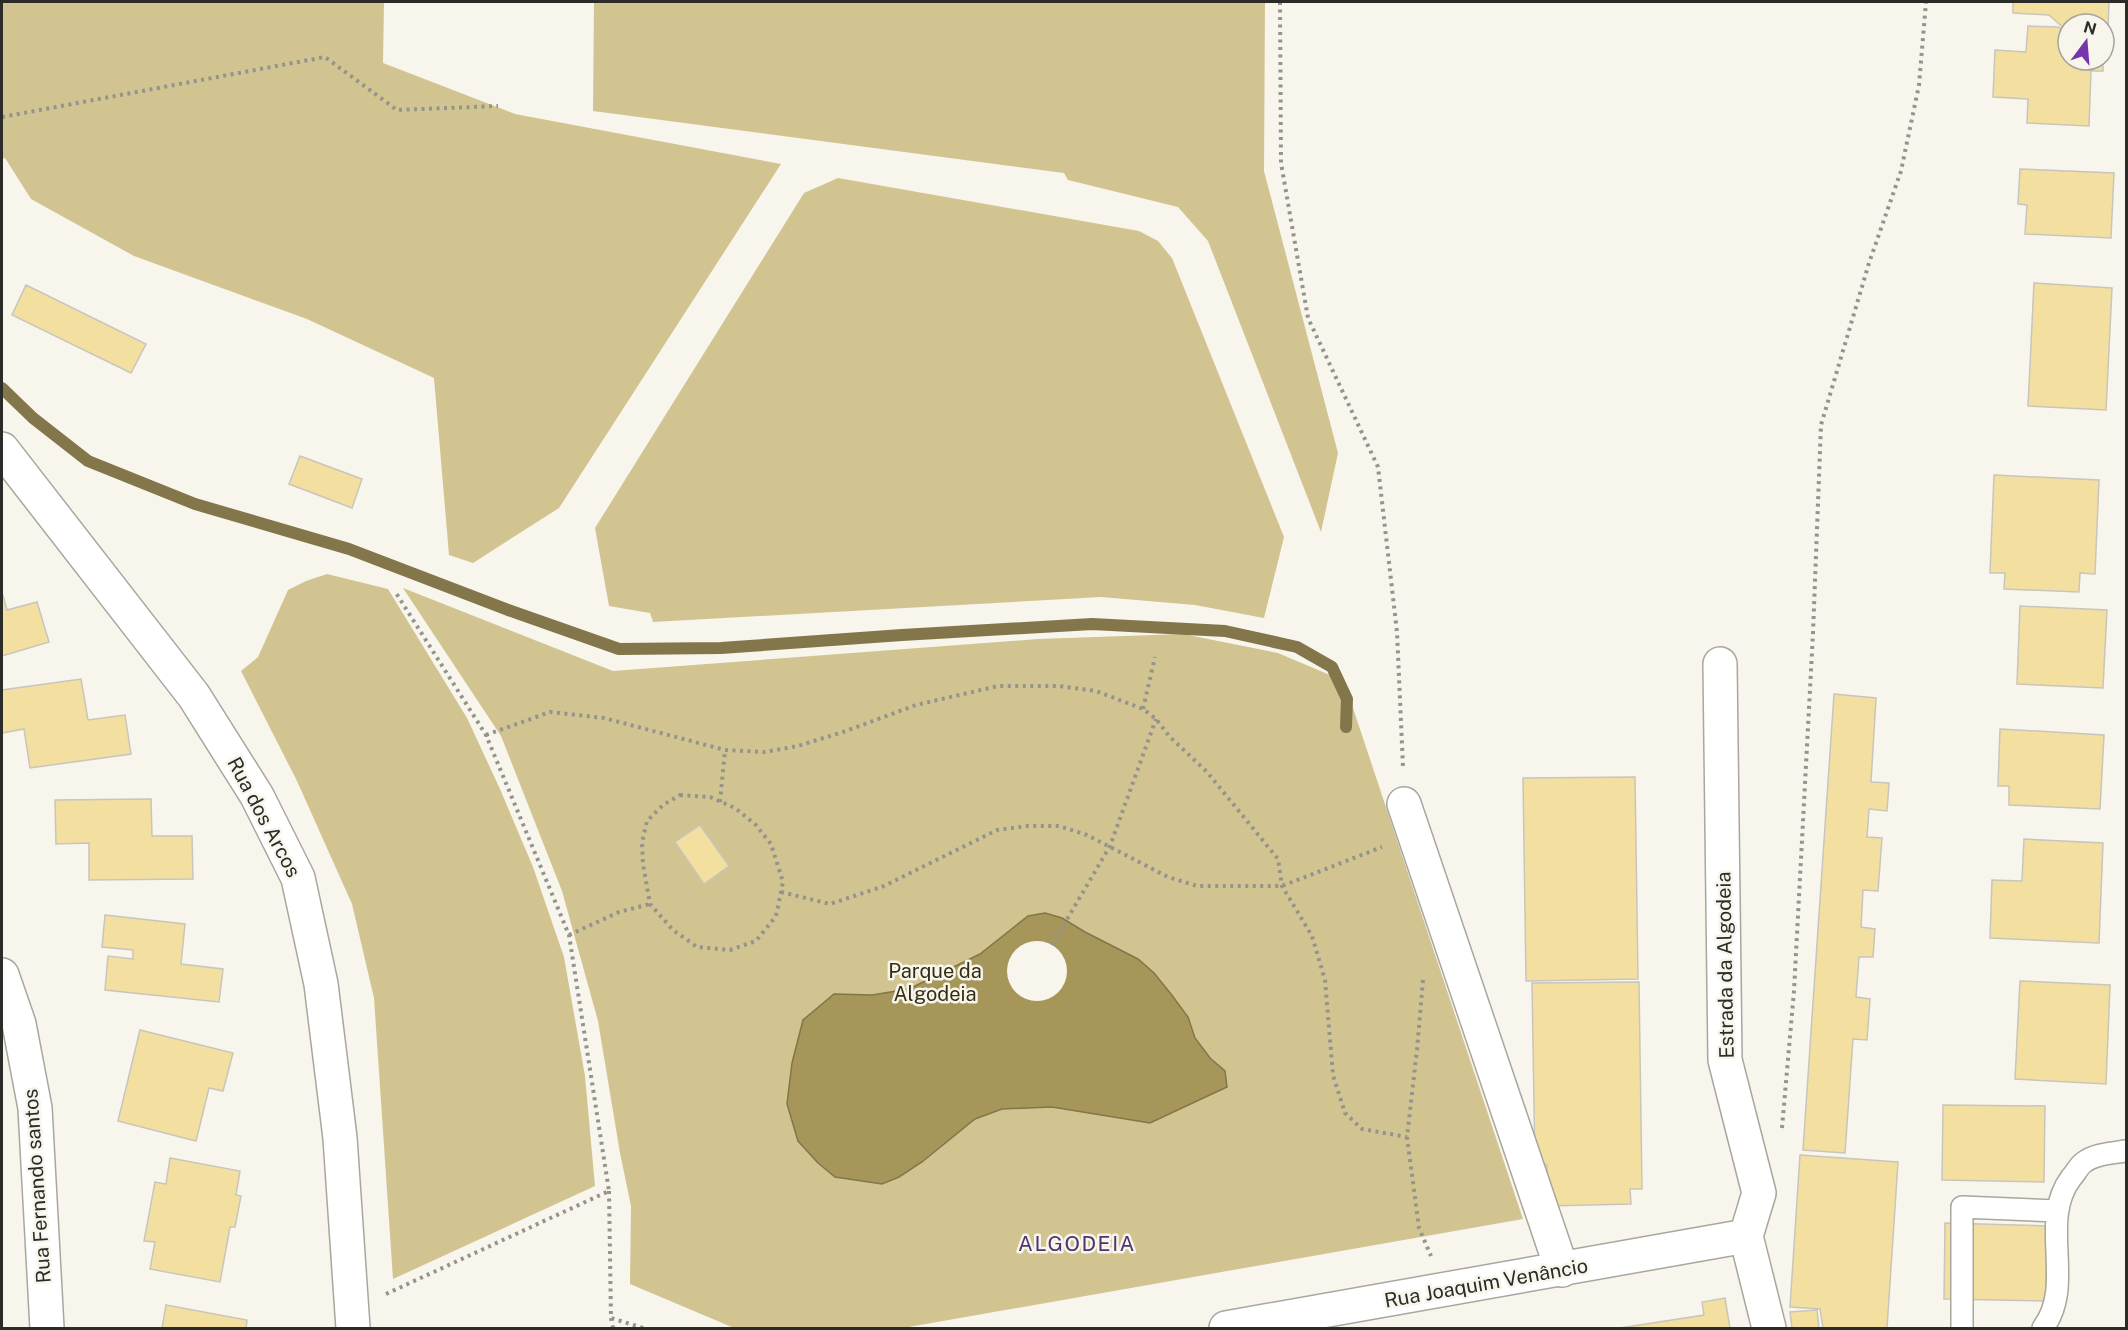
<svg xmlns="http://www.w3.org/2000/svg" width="2128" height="1330" font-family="'Public Sans',sans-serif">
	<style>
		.green { fill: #d2c491 }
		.water { fill: #a79659; stroke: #82764a; stroke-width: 1.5 }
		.pier { fill: #f7f5ec }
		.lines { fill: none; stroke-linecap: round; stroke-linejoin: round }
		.stream { stroke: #82764a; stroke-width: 12 }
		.building { fill: #f3e0a1; stroke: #c8c5bc; stroke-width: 1.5 }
		.service-casing { stroke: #a9a69e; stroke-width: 24 }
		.pedestrian-casing { stroke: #a9a69e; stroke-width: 36 }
		.minor-casing { stroke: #a9a69e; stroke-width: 36 }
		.tertiary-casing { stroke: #a9a69e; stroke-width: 36 }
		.path { stroke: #94938d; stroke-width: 4; stroke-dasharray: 3 4.5; stroke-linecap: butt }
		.service { stroke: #fff; stroke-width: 21 }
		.pedestrian { stroke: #fff; stroke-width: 33 }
		.minor { stroke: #fff; stroke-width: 33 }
		.tertiary { stroke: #fff; stroke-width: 33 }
		.labels { text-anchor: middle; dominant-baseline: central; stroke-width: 5; stroke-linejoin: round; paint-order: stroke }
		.street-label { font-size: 20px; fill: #2b2b27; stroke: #f7f5ec }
		.park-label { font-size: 20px; fill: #352d11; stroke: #f7f5ec }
		.neighbourhood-label { font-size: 21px; letter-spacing: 1.5px; fill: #4e336e; stroke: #f7f5ec }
	</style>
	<rect width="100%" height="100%" fill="#f7f5ec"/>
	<path class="green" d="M2,2H384L383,63L515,114L781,164L559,508L473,563L449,555L434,378L307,319L134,256L31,199L5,158L2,159Z
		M594,2H1265L1264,171L1338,453L1321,532L1208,241L1178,207L1068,180L1064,173L593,111Z
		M838,178L1139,231L1158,241L1172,258L1284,537L1264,618L1195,605L1101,597L653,622L650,613L609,606L595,528L804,193Z
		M327,574L388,589L467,718L500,789L533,867L564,957L585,1076L595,1186L393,1279L374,998L352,904L297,781L241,671L258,657L288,590L306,581Z
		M403,588L613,671L1038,639L1183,634L1278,653L1344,681L1523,1219L903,1328H734L630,1284L631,1206L620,1153L598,1021L562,891L501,736Z"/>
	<path class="water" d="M1045,913L1062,918L1085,932L1138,959L1154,973L1171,994L1188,1017L1195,1038L1210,1058L1225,1071L1227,1087L1150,1123L1052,1107L1002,1109L975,1119L922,1162L899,1177L882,1184L835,1177L818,1163L798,1141L787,1104L792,1063L803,1020L834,994L872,995L909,989L980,954L1028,916Z"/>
	<path class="pier" d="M1007 971a30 30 0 1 1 60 0a30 30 0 1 1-60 0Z"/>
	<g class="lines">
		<path class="stream" d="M2,388L33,418L88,461L195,504L349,549L508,610L619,649L721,648L902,635L1092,624L1225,631L1297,647L1332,667L1347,699L1346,727"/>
	</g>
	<path class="building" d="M2013,2H2109L2108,32H2104V24H2068L2067,31L2049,15L2013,13Z
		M2028,26L2058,27L2068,32V60H2103V71H2091L2089,126L2027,123L2028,99L1993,97L1995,50L2026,52Z
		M2020,169L2114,173L2111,238L2025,234L2027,205L2018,204Z
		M2034,283L2112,288L2106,410L2028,406Z
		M26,285L146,344L131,373L12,315Z
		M300,456L362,479L352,508L289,484Z
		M1994,475L2099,480L2095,574L2080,573L2079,592L2004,589L2005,573H1990Z
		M2,592L7,610L37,602L49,642L2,656Z
		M2020,606L2107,610L2103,688L2017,684Z
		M81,679L88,720L125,715L131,754L30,768L24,729L2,733V690Z
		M1834,694L1876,698L1871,782L1889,783L1887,811L1869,809L1867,837L1882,838L1878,891L1863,890L1861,927L1875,929L1873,957H1859L1856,997L1870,999L1867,1040L1853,1039L1845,1153L1803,1150Z
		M2000,729L2104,735L2100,809L2009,805V786H1998Z
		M1635,777L1638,979L1526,981L1523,778Z
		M151,799L152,836H192L193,879L89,880V843L56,844L55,800Z
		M700,825L729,866L704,884L675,842Z
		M2024,839L2103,843L2099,943L1990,938L1992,880L2022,881Z
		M105,915L185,924L181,964L223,969L219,1002L105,990L108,956L133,959V950L102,947Z
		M2020,981L2110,985L2106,1084L2015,1079Z
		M1639,982L1642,1189H1630L1631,1204L1547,1206V1165H1535L1532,983Z
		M140,1030L233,1053L223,1091L209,1088L196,1141L118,1121Z
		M1943,1105L2045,1106L2044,1182L1942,1180Z
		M1800,1155L1898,1162L1887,1328H1823L1820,1309L1790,1307Z
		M170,1158L240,1171L236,1195L241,1196L235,1227H230L220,1282L150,1269L155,1242L144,1241L155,1182L166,1184Z
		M1945,1223L2047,1226L2046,1301L1944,1299Z
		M1725,1298L1730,1328H1620L1704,1315L1702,1302Z
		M166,1305L247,1320L246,1328H162Z
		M1817,1310L1819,1328H1792L1790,1312Z"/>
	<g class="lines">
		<g class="service-casing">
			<path id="service" d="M1962,1328V1207L2057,1211
				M2043,1328C2076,1284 2038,1222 2071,1178C2075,1174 2078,1167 2083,1163C2094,1154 2112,1153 2126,1151"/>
		</g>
		<g class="pedestrian-casing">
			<path id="pedestrian" d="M1404,804L1562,1270"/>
		</g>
		<g class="minor-casing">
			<path id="minor" d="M1720,664L1725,1060L1759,1193L1746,1236L1769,1328
				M2,975L19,1024L35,1108L47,1328
				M1226,1328L1746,1236"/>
		</g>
		<g class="tertiary-casing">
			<path id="tertiary" d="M2,449L194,696L257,796L298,878L321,984L340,1138L353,1328"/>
		</g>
		<path class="path" d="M1280,2L1281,163L1308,318L1378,467L1397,632L1403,767
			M2,117L325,57L397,110L498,106
			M1143,709L1155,657
			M486,735L550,712L604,718L725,750L765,752L798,746L846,731L916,705L998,686H1059L1096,691L1143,709L1156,719L1169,736L1207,772L1278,859L1282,886L1312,936L1325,980L1333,1075L1345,1113L1362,1129L1407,1137
			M680,795L710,797L735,808L756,825L771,844L783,882L776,916L756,941L730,950L697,947L673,930L650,904L643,864L642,843L647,821L663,805Z
			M720,802L725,750
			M781,892L830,904L884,886L997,830L1028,826H1059L1087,835L1168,877L1197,886H1282L1382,847
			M569,935L619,912L650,904
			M1052,945L1110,846L1156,719
			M1423,980L1417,1050L1407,1137L1419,1228L1431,1256
			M1782,1128L1794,991L1813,633L1821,425L1869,263L1901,171L1919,85L1926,2
			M609,1191L611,1318L643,1328
			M386,1294L609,1191L569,935L486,735L396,593
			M611,1318L613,1328"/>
		<use href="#service" class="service"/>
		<use href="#pedestrian" class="pedestrian"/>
		<use href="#minor" class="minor"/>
		<use href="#tertiary" class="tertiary"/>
	</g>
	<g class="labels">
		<g class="street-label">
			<text transform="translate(264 817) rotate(62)">Rua dos Arcos</text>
			<text transform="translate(1725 965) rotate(-91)">Estrada da Algodeia</text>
			<text transform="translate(37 1186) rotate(-94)">Rua Fernando santos</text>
			<text transform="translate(1486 1283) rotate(-10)">Rua Joaquim Venâncio</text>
		</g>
		<g class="park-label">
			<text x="935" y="971">Parque da<tspan x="935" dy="23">Algodeia</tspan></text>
		</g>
		<g class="neighbourhood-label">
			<text x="1077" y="1243">ALGODEIA</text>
		</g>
	</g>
	<rect width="2128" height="1330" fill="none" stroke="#2b2b27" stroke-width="6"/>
	<g transform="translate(2086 42) rotate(16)"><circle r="28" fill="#f7f5ec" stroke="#a5a49d" stroke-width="1.5"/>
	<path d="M0-4.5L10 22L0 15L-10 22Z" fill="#7336ac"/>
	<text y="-9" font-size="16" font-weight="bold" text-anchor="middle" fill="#2b2b27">N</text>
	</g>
</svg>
